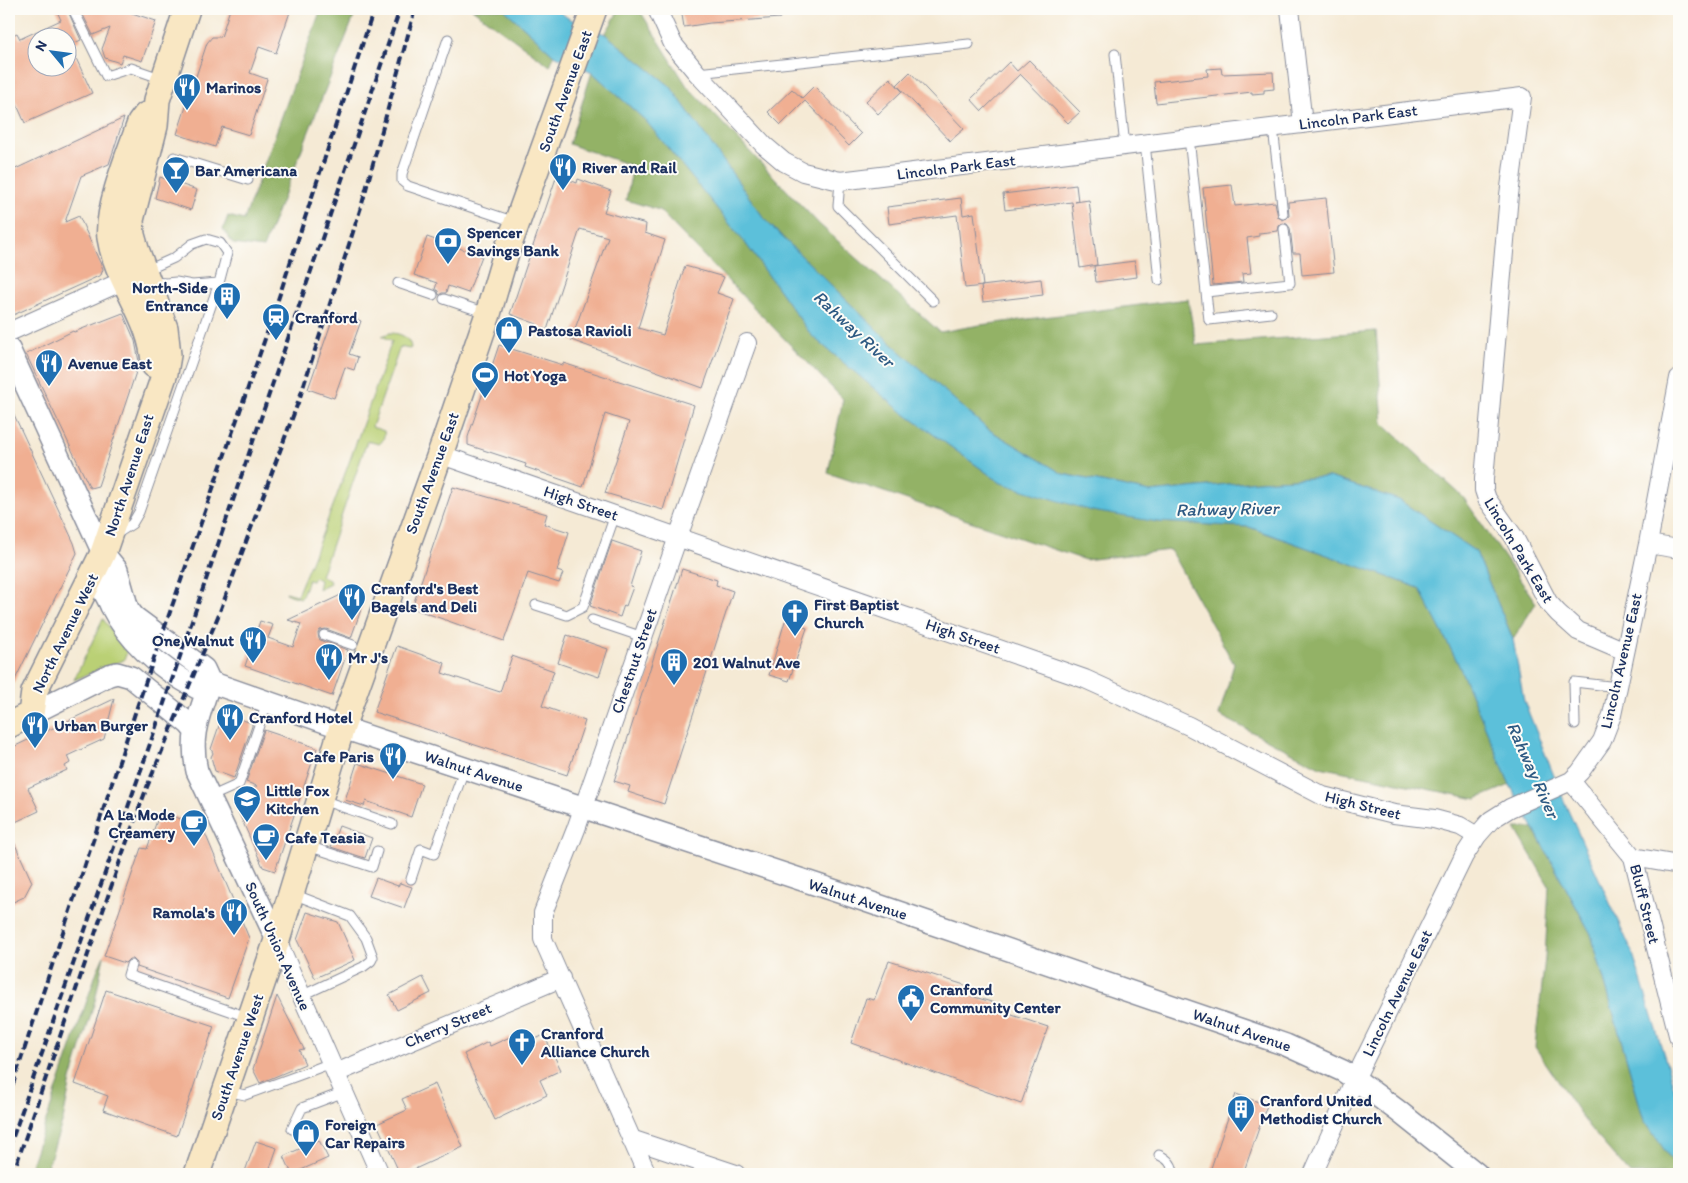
<svg xmlns="http://www.w3.org/2000/svg" width="1688" height="1183" font-family="Itim,sans-serif">
	<style>
		.green { fill: #bad074; stroke: #6a8069 }
		.forest { fill: #93b266; stroke: #577062 }
		.water { fill: #5cc0da; stroke: #3c789c }
		.building { fill: #f0af92; fill-rule: evenodd }
		.lines { fill: none; stroke-linecap: round; stroke-linejoin: round }
		.service-casing { stroke: #888c9a; stroke-width: 11 }
		.minor-casing { stroke: #888c9a; stroke-width: 20 }
		.tertiary-casing { stroke: #888c9a; stroke-width: 24 }
		.secondary-casing { stroke: #888c9a; stroke-width: 28 }
		.service { stroke: #fff; stroke-width: 9 }
		.minor { stroke: #fff; stroke-width: 18 }
		.tertiary { stroke: #fff; stroke-width: 21 }
		.secondary { stroke: #f9e7c3; stroke-width: 25 }
		.rail { stroke: #1b2f5e; stroke-width: 4; stroke-dasharray: 8 4; stroke-linecap: butt }
		.labels { text-anchor: middle; dominant-baseline: central; stroke-width: 4; stroke-linejoin: round; paint-order: stroke }
		.poi-label { font-size: 16px; font-weight: bold; fill: #1b2f5e; stroke: #fdfcf7; text-anchor: start }
		.street-label { font-size: 16px; fill: #1b2f5e; stroke: #fdfcf7 }
		.water-label { font-size: 18px; font-style: italic; fill: #2e5a83; stroke: #fdfcf7 }
	</style>
	<rect width="100%" height="100%" fill="#fdfcf7"/>
	<filter id="ink" filterUnits="userSpaceOnUse"><feTurbulence type="fractalNoise" baseFrequency=".02" numOctaves="2"/><feDisplacementMap in="SourceGraphic" scale="10" xChannelSelector="R" yChannelSelector="G"/><feConvolveMatrix kernelMatrix="1 2 1 2 8 2 1 2 1" color-interpolation-filters="sRGB"/></filter>
	<filter id="wash" filterUnits="userSpaceOnUse"><feTurbulence type="fractalNoise" baseFrequency=".0096" numOctaves="4" result="noise"/><feDisplacementMap in="SourceGraphic" scale="20" xChannelSelector="R" yChannelSelector="G"/><feGaussianBlur stdDeviation="1.12" result="paint"/><feColorMatrix in="noise" values="0 0 0 0 0 0 0 0 0 0 0 0 0 0 0 0 0 1.4 0 .05"/><feComposite in="paint" operator="in"/></filter>
	<g filter="url(#wash)">
		<rect width="100%" height="100%" fill="#f5ead5"/>
		<path class="green" d="M390,333C400,333 410,337 411,348L409,349L400,347L372,427L384,431C385,435 383,442 379,444L367,441L321,576L329,580L330,583L318,589L320,580L314,577L312,581L308,580L301,598L287,594L286,592L297,595C333,512 362,426 392,341L382,336Z
			M103,619L127,652L124,660L74,680Z"/>
		<path class="forest" d="M321,9H357L263,248L233,244L223,229L228,216L244,220Z
			M472,9H504L554,55L550,66Z
			M620,9H629L642,14L687,86L820,225L940,332L980,325L1188,299L1196,345L1376,331L1383,423L1463,497L1536,603L1513,639L1476,552L1399,500L1329,477L1258,481L1150,492L1063,474L986,428L881,334L766,221L670,86L605,34Z
			M592,72L646,121L746,244L812,336L901,411L1001,483L1158,522L1249,527L1419,588L1457,661L1510,785L1476,799L1320,767L1219,715L1234,664L1170,550L1085,560L828,473L843,399L659,210L626,200L633,166L569,144Z
			M1515,828H1533L1591,934L1644,1120L1679,1171V1174H1630L1589,1127L1535,1047L1545,958L1549,886Z
			M104,956L95,1001L71,1080L63,1120L45,1174H28L97,971Z"/>
		<path class="water" d="M504,9H556L568,18L605,34L670,86L766,221L881,334L986,428L1063,474L1150,492L1258,481L1329,477L1399,500L1476,552L1513,639L1524,701L1567,808L1633,954L1679,1104V1171L1644,1120L1591,934L1510,785L1457,661L1419,588L1249,527L1158,522L1092,511L1001,483L901,411L812,336L746,244L646,121L592,72L554,55Z"/>
		<g id="blocks">
			<path class="building" d="M56,9H67L81,40L70,45L92,93L25,123L9,87V37L17,33L20,39L61,20ZM38,38H68V68H38Z
				M80,9H127L129,12L156,21L142,61L123,55L120,63L105,58L102,49L110,28L93,35Z
				M230,9H291L276,53L259,47L250,73L267,79L249,135L222,127L215,147L177,134L207,43L212,37H221Z
				M681,9H780V18L710,23L684,27Z
				M1029,60L1080,112L1068,123L1020,74L982,111L971,99L1009,62L1017,71Z
				M1221,68L1222,74L1273,72L1274,89L1264,90V93L1252,94V92L1156,103L1154,82L1208,76L1207,69Z
				M910,72L964,129L950,141L897,85Z
				M890,78L902,91L878,114L866,101Z
				M814,86L861,134L849,146L805,101L781,125L768,112L792,89L802,98Z
				M124,118L109,164L81,176L65,222L79,216L103,269L101,275L9,317V172Z
				M557,175L577,183L578,179L611,191L604,212L646,224L645,233L665,240L638,328L663,335L685,266L724,277L717,293L734,299L703,388L571,340L608,237L580,229L547,330L538,327L537,324L510,314Z
				M160,177L197,190L191,210L155,198Z
				M1076,185L1078,201L1075,202L1089,200L1097,265L1080,268L1072,202L1005,210L1003,194Z
				M1232,185L1235,206L1275,202L1278,217L1283,220L1289,216L1288,202L1326,198L1334,272L1302,275L1300,253H1293L1290,228L1287,224L1283,223L1279,226L1278,231L1259,233V236L1247,238L1251,273L1242,274L1243,282L1213,285L1203,188Z
				M961,198L963,215L974,213L983,286L965,288L957,215L889,224L887,207Z
				M427,237L482,256L468,293L448,286L446,293H442L439,295L438,291L435,289L437,283L414,275Z
				M1135,261L1137,277L1096,282L1094,266Z
				M1041,279L1043,295L983,302L981,286Z
				M335,312L361,321L349,354L358,357L354,370L345,367L334,398L308,389Z
				M123,313L135,341L140,367L136,372L98,486L90,488L26,354L73,331L74,332Z
				M499,345L563,365V363L694,405L663,510L605,493L629,422L605,414L583,487L525,467L526,464L468,445V437Z
				M9,404L74,543L77,553L9,692Z
				M453,487L547,514L544,524L569,532L557,571L563,573L559,583L528,573L504,641L412,608Z
				M612,541L641,551L630,586L633,587L626,606L624,605L620,617L590,606Z
				M682,569L717,580L716,585L733,591L664,804L628,792L630,786L614,781Z
				M343,594L364,601L351,638L326,629L320,630L318,633L319,639L322,641L348,650L332,696L245,666L260,621L273,625L268,638L293,647L301,624L288,620Z
				M785,621L807,628L789,681L769,675Z
				M567,635L608,649L599,677L558,663Z
				M397,646L445,663L442,673L500,692L512,656L554,671L542,706L585,721L567,775L374,712Z
				M114,699L104,739L67,756L70,763L65,766L67,770L28,788L39,811L9,825V749Z
				M227,715L252,723V726L234,778L215,771L211,757L213,753L211,749L221,720H226Z
				M264,730L317,748L275,871L263,867L232,798L257,786L246,782Z
				M357,763L422,784L411,817L366,801L364,806L345,800Z
				M160,812L202,826L249,938L228,998L137,967V963L133,959H129L125,963L104,956L141,848L147,849Z
				M339,826L372,838L365,858L331,847Z
				M9,831L32,882L24,897L9,904Z
				M376,878L398,886L400,883L412,887L404,908L369,896Z
				M307,912L338,922L355,960L315,978L297,940Z
				M889,961L974,988L971,996L1005,1006L1003,1012L1048,1027L1021,1104L851,1043L866,998L874,1000Z
				M423,977L431,993L397,1010L389,995Z
				M106,990L214,1026L177,1136L103,1110L108,1096L75,1084Z
				M277,996L304,1049L299,1050L305,1064L260,1083L253,1069Z
				M544,1035L561,1070L540,1080L547,1095L495,1120L464,1054L488,1042L490,1046L510,1037L513,1044L523,1039L525,1044Z
				M435,1084L463,1147L404,1174H400L377,1124L407,1110L402,1099Z
				M1236,1094L1267,1105L1243,1174H1209Z
				M319,1140L328,1158L292,1174L284,1156Z
				M256,1141L277,1148L268,1174H244Z"/>
		</g>
	</g>
	<g filter="url(#ink)">
		<use href="#blocks" fill-opacity="0" stroke="#888c9a" stroke-width="1"/>
		<g class="lines">
			<g class="service-casing">
				<path id="service" d="M73,9L106,76L131,68L163,79
					M448,39L402,174V181L408,186L515,222
					M1115,54L1125,146
					M697,73L969,44
					M1273,128L1283,214
					M1189,138L1209,320L1271,313
					M1145,143L1159,280
					M174,157L248,180
					M840,181L838,206L933,301
					M152,282L166,283L176,282L192,285L219,283
					M398,283L433,295
					M1206,292L1290,283L1284,229
					M444,299L486,313
					M115,535L132,524L139,512L219,283L227,253L220,243L206,239L192,244L174,258L145,271
					M536,605L567,615L583,607L615,515
					M592,620L643,637
					M324,635L353,645
					M1575,724L1574,682L1618,687
					M210,797L239,784L267,702
					M322,800L392,824
					M308,846L372,867L377,851
					M411,879L421,849L434,854L465,767
					M293,894L350,916L366,938L373,957L371,961L363,967L301,996
					M131,965L128,975L250,1018
					M227,1091L245,1095L305,1073L331,1063
					M292,1129L302,1108L344,1092
					M1159,1155C1168,1159 1173,1164 1173,1174"/>
			</g>
			<g class="minor-casing">
				<path id="minor" d="M657,9L673,44L697,73L764,145L784,162L803,172L840,181L1522,97L1509,195L1484,479V490L1487,499L1514,537L1548,602L1558,613L1578,631L1625,651
					M1290,9L1303,124
					M9,332L134,276
					M439,454L1085,679L1189,726L1323,796L1394,814L1434,819L1460,826L1477,836
					M1648,544L1679,549
					M1571,781L1633,857L1679,865
					M1633,857L1679,1039
					M277,940L380,1174
					M336,1073L561,978
					M631,1139L736,1174
					M647,1174L543,939V913L576,829L678,537L747,343
					M1313,1174L1355,1079L1464,856L1477,836L1491,820L1510,808L1571,781L1580,772L1602,741L1612,715L1648,544L1679,378"/>
			</g>
			<g class="tertiary-casing">
				<path id="tertiary" d="M9,349L103,553L117,570L128,609L134,617L204,669L210,682
					M103,553C103,564 102,581 104,592C106,596 109,601 111,606C129,642 161,669 197,688L210,682
					M210,682L325,722L863,900L1286,1045L1343,1071L1355,1079L1398,1111L1477,1174
					M210,682C199,716 189,735 197,771L277,940
					M31,714L109,675L117,673L131,677L189,724L194,730"/>
			</g>
			<g class="secondary-casing">
				<path id="secondary" d="M146,115L140,123C130,151 106,210 110,238C117,282 153,319 154,365
					M9,725L31,714L34,692L103,553L165,373L168,355L165,328L136,249L132,235L131,220L155,126L157,100L187,9
					M197,1174L277,940L342,727L444,443L488,314L506,253L594,9"/>
			</g>
			<use href="#service" class="service"/>
			<use href="#minor" class="minor"/>
			<use href="#tertiary" class="tertiary"/>
			<use href="#secondary" class="secondary"/>
			<path class="rail" d="M9,1096L138,704L266,336L374,9
				M9,1148L158,721L400,9
				M13,1174L122,855L147,787L219,614L299,400L362,204L415,9"/>
		</g>
	</g>
	<defs>
		<g id="restaurant-pin" transform="scale(1.4375)"><path d="M0 17L-7.5 6A9.5 9.5 0 1 1 7.5 6Z" fill="#1f6fb2" stroke="#fdfcf7"/><path d="M-5-6h1v4h1v-4h1v4h1v-4h1v5L-1.5 .5V6h-2V.5L-5-1ZM5-6V6H3V1.5H1.5Q1.5-4 5-6Z" fill="#fff"/></g>
		<g id="bar-pin" transform="scale(1.4375)"><path d="M0 17L-7.5 6A9.5 9.5 0 1 1 7.5 6Z" fill="#1f6fb2" stroke="#fdfcf7"/><path d="M-6-5H6L.8 .8V4.5H3.5V6h-7V4.5H-.8V.8Z" fill="#fff"/></g>
		<g id="bank-pin" transform="scale(1.4375)"><path d="M0 17L-7.5 6A9.5 9.5 0 1 1 7.5 6Z" fill="#1f6fb2" stroke="#fdfcf7"/><path d="M-6-4H6V4H-6ZM0-2.3a2.3 2.3 0 1 0 0 4.6a2.3 2.3 0 1 0 0-4.6Z" fill="#fff"/></g>
		<g id="building-pin" transform="scale(1.4375)"><path d="M0 17L-7.5 6A9.5 9.5 0 1 1 7.5 6Z" fill="#1f6fb2" stroke="#fdfcf7"/><path d="M-4-6H4V6H1V3H-1V6H-4ZM-2.5-4.3h1.7v1.8h-1.7ZM.8-4.3h1.7v1.8H.8ZM-2.5-1h1.7V.8h-1.7ZM.8-1h1.7V.8H.8Z" fill="#fff"/></g>
		<g id="station-pin" transform="scale(1.4375)"><path d="M0 17L-7.5 6A9.5 9.5 0 1 1 7.5 6Z" fill="#1f6fb2" stroke="#fdfcf7"/><path d="M-3-6H3Q5-6 5-4V2Q5 4 3 4L4.5 6H3L1.5 4h-3L-3 6H-4.5L-3 4Q-5 4-5 2V-4Q-5-6-3-6ZM-3.5-4v3h7v-3ZM-3.5 1v1.5H-2V1ZM2 1v1.5H3.5V1Z" fill="#fff"/></g>
		<g id="shop-pin" transform="scale(1.4375)"><path d="M0 17L-7.5 6A9.5 9.5 0 1 1 7.5 6Z" fill="#1f6fb2" stroke="#fdfcf7"/><path d="M-5-2.5h2.3a2.7 3.5 0 0 1 5.4 0H5L5.5 6h-11ZM-1.5-2.5h3a1.5 2.3 0 0 0-3 0Z" fill="#fff"/></g>
		<g id="stadium-pin" transform="scale(1.4375)"><path d="M0 17L-7.5 6A9.5 9.5 0 1 1 7.5 6Z" fill="#1f6fb2" stroke="#fdfcf7"/><path d="M0-5a6.5 5 0 1 0 0 10a6.5 5 0 1 0 0-10ZM-3.5-1.8h7v3.6h-7Z" fill="#fff"/></g>
		<g id="church-pin" transform="scale(1.4375)"><path d="M0 17L-7.5 6A9.5 9.5 0 1 1 7.5 6Z" fill="#1f6fb2" stroke="#fdfcf7"/><path d="M-1.2-6h2.4v3.5h3.3v2.4h-3.3V6h-2.4V-.1h-3.3v-2.4h3.3Z" fill="#fff"/></g>
		<g id="school-pin" transform="scale(1.4375)"><path d="M0 17L-7.5 6A9.5 9.5 0 1 1 7.5 6Z" fill="#1f6fb2" stroke="#fdfcf7"/><path d="M0-5L7-2L0 1L-7-2ZM-4 1L0 2.5L4 1V4Q0 6-4 4Z" fill="#fff"/></g>
		<g id="cafe-pin" transform="scale(1.4375)"><path d="M0 17L-7.5 6A9.5 9.5 0 1 1 7.5 6Z" fill="#1f6fb2" stroke="#fdfcf7"/><path d="M-5.5-4.5H6V0H3Q3 3.5 0 3.5H-2.5Q-5.5 3.5-5.5 0ZM3-3.2v2h1.7v-2ZM-6 4.5H4V6H-6Z" fill="#fff"/></g>
		<g id="civic-pin" transform="scale(1.4375)"><path d="M0 17L-7.5 6A9.5 9.5 0 1 1 7.5 6Z" fill="#1f6fb2" stroke="#fdfcf7"/><path d="M-.6-6.5H3V-4.5H.6V-3L4-1V1h2V6H-6V1h2V-1L-.6-3ZM-1.2 2.5V6h2.4V2.5Z" fill="#fff"/></g>
	</defs>
	<g fill-rule="evenodd">
		<use href="#restaurant-pin" x="187" y="87"/>
		<use href="#restaurant-pin" x="563" y="167"/>
		<use href="#bar-pin" x="176" y="170"/>
		<use href="#bank-pin" x="448" y="241"/>
		<use href="#building-pin" x="227" y="296"/>
		<use href="#station-pin" x="276" y="317"/>
		<use href="#shop-pin" x="509" y="330"/>
		<use href="#restaurant-pin" x="49" y="363"/>
		<use href="#stadium-pin" x="485" y="375"/>
		<use href="#restaurant-pin" x="352" y="597"/>
		<use href="#church-pin" x="795" y="613"/>
		<use href="#restaurant-pin" x="253" y="640"/>
		<use href="#restaurant-pin" x="329" y="657"/>
		<use href="#building-pin" x="674" y="662"/>
		<use href="#restaurant-pin" x="230" y="717"/>
		<use href="#restaurant-pin" x="35" y="725"/>
		<use href="#restaurant-pin" x="393" y="756"/>
		<use href="#school-pin" x="247" y="799"/>
		<use href="#cafe-pin" x="194" y="823"/>
		<use href="#cafe-pin" x="266" y="837"/>
		<use href="#restaurant-pin" x="234" y="912"/>
		<use href="#civic-pin" x="911" y="998"/>
		<use href="#church-pin" x="522" y="1042"/>
		<use href="#building-pin" x="1241" y="1109"/>
		<use href="#shop-pin" x="306" y="1133"/>
	</g>
	<g class="labels">
		<g class="poi-label">
			<text x="206" y="87">Marinos</text>
			<text x="582" y="167">River and Rail</text>
			<text x="195" y="170">Bar Americana</text>
			<text x="467" y="232">Spencer<tspan x="467" dy="18">Savings Bank</tspan></text>
			<text x="208" y="287" text-anchor="end">North-Side<tspan x="208" dy="18">Entrance</tspan></text>
			<text x="295" y="317">Cranford</text>
			<text x="528" y="330">Pastosa Ravioli</text>
			<text x="68" y="363">Avenue East</text>
			<text x="504" y="375">Hot Yoga</text>
			<text x="371" y="588">Cranford's Best<tspan x="371" dy="18">Bagels and Deli</tspan></text>
			<text x="814" y="604">First Baptist<tspan x="814" dy="18">Church</tspan></text>
			<text x="234" y="640" text-anchor="end">One Walnut</text>
			<text x="348" y="657">Mr J's</text>
			<text x="693" y="662">201 Walnut Ave</text>
			<text x="249" y="717">Cranford Hotel</text>
			<text x="54" y="725">Urban Burger</text>
			<text x="374" y="756" text-anchor="end">Cafe Paris</text>
			<text x="266" y="790">Little Fox<tspan x="266" dy="18">Kitchen</tspan></text>
			<text x="175" y="814" text-anchor="end">A La Mode<tspan x="175" dy="18">Creamery</tspan></text>
			<text x="285" y="837">Cafe Teasia</text>
			<text x="215" y="912" text-anchor="end">Ramola's</text>
			<text x="930" y="989">Cranford<tspan x="930" dy="18">Community Center</tspan></text>
			<text x="541" y="1033">Cranford<tspan x="541" dy="18">Alliance Church</tspan></text>
			<text x="1260" y="1100">Cranford United<tspan x="1260" dy="18">Methodist Church</tspan></text>
			<text x="325" y="1124">Foreign<tspan x="325" dy="18">Car Repairs</tspan></text>
		</g>
		<g class="street-label">
			<text transform="translate(565 91) rotate(-70)">South Avenue East</text>
			<text transform="translate(1358 117) rotate(-7)">Lincoln Park East</text>
			<text transform="translate(956 167) rotate(-7)">Lincoln Park East</text>
			<text transform="translate(432 473) rotate(-70)">South Avenue East</text>
			<text transform="translate(129 475) rotate(-72)">North Avenue East</text>
			<text transform="translate(581 503) rotate(19)">High Street</text>
			<text transform="translate(1519 550) rotate(59)">Lincoln Park East</text>
			<text transform="translate(65 633) rotate(-64)">North Avenue West</text>
			<text transform="translate(963 636) rotate(19)">High Street</text>
			<text transform="translate(634 661) rotate(-71)">Chestnut Street</text>
			<text transform="translate(1621 661) rotate(-77)">Lincoln Avenue East</text>
			<text transform="translate(474 771) rotate(18)">Walnut Avenue</text>
			<text transform="translate(1363 805) rotate(14)">High Street</text>
			<text transform="translate(858 899) rotate(18)">Walnut Avenue</text>
			<text transform="translate(1645 904) rotate(76)">Bluff Street</text>
			<text transform="translate(278 946) rotate(66)">South Union Avenue</text>
			<text transform="translate(1397 993) rotate(-64)">Lincoln Avenue East</text>
			<text transform="translate(448 1025) rotate(-23)">Cherry Street</text>
			<text transform="translate(1242 1030) rotate(19)">Walnut Avenue</text>
			<text transform="translate(237 1057) rotate(-71)">South Avenue West</text>
		</g>
		<g class="water-label">
			<text transform="translate(854 329) rotate(43)">Rahway River</text>
			<text transform="translate(1227 509) rotate(-1)">Rahway River</text>
			<text transform="translate(1533 770) rotate(66)">Rahway River</text>
		</g>
	</g>
	<rect width="1688" height="1183" fill="none" stroke="#fdfcf7" stroke-width="30"/>
	<g transform="translate(52 52) rotate(299)"><circle r="24" fill="#fdfcf7" stroke="#a3aaba"/>
	<path d="M0-4L9 19L0 12L-9 19Z" fill="#1f6fb2"/>
	<text y="-8" font-size="14" font-weight="bold" text-anchor="middle" fill="#1b2f5e">N</text>
	</g>
</svg>
